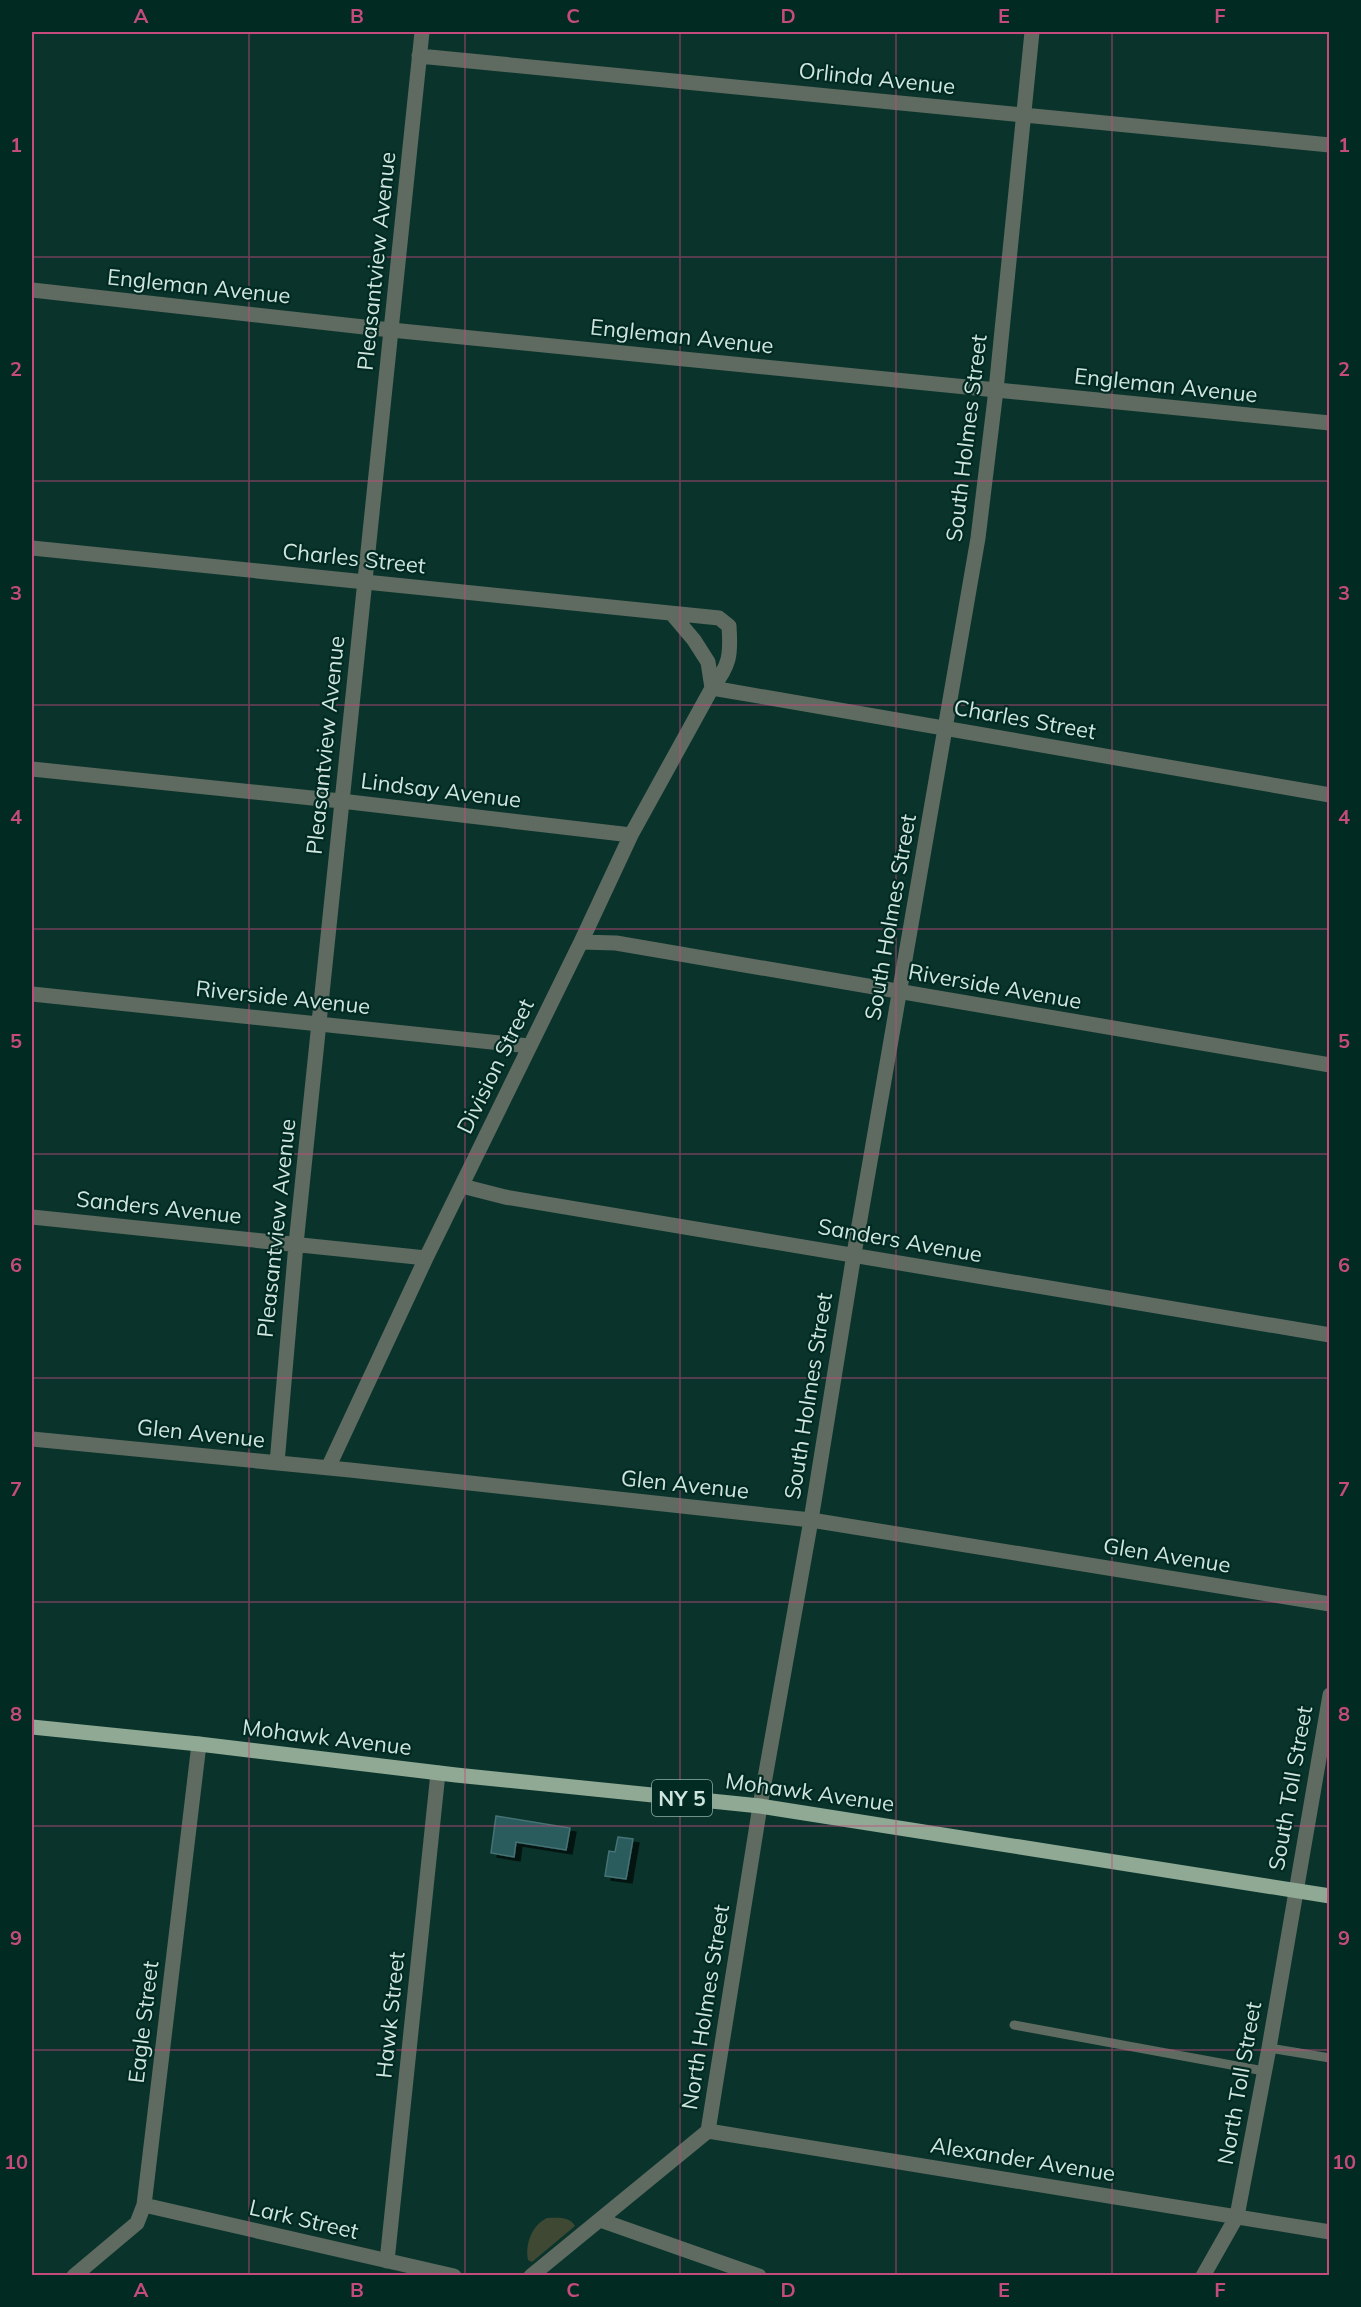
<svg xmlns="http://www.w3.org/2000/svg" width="1361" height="2307" font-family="Mulish,sans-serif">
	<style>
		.green { fill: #3f4833 }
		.building { fill: #295b5d; stroke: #467274; stroke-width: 1.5; filter: url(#shadow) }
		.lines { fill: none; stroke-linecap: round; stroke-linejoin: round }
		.lane { stroke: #5f6b61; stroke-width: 9 }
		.street { stroke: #5f6b61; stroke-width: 15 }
		.primary { stroke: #8fa995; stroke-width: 15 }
		.grid { fill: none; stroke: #c54b7c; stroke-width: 1.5; stroke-opacity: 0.55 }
		.labels { text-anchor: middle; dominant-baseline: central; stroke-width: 4.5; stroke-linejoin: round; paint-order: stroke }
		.shield { fill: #002a22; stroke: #91ada6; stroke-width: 1.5 }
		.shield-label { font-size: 21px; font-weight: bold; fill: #cfe5de }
		.street-label { font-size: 22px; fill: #cfe5de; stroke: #002a22 }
		.neatline { fill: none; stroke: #c54b7c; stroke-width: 2 }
		.grid-label { font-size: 20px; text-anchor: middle; font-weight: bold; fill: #c54b7c }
	</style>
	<defs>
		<filter id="shadow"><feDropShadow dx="6" dy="4" stdDeviation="0" flood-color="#0009"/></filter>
	</defs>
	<rect width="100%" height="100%" fill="#0a342b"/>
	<path class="green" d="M547,2218C558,2218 569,2216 575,2226L532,2262L528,2260C525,2244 532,2225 547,2218Z"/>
	<path class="building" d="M496,1816L570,1828L566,1850L516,1842L514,1857L491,1853Z
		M618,1837L633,1839L626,1879L605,1876L609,1851L615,1852Z"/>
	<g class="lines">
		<path class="lane" d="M1014,2025L1264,2071
			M1269,2048L1330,2058"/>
		<path class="street" d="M419,56L1330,145
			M32,290L391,330L1330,423
			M32,548L719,618L729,626C731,655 730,665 712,688L631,835L581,942L426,1258L328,1468
			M672,614L694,640L708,662L712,688
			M712,688L1330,795
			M32,769L341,801L631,835
			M581,942L616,943L1330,1065
			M32,994L529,1046
			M462,1186L505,1197L1330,1335
			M32,1217L426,1258
			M32,1439L350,1470L811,1520L1330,1604
			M277,1463L296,1244L422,32
			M708,2131L1330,2232
			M144,2205L454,2276
			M600,2220L759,2276
			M387,2261L438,1773
			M74,2276L137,2223L144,2205L199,1744
			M531,2276L708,2131L760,1806L811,1520L854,1254L978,538L996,390L1032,32
			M1203,2276L1237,2216L1269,2048L1330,1695"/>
		<path class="primary" d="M32,1727L199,1744L456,1775L760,1806L1330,1896"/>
	</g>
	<path class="grid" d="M249,32V2276M465,32V2276M680,32V2276M896,32V2276M1112,32V2276M32,257H1330M32,481H1330M32,705H1330M32,929H1330M32,1154H1330M32,1378H1330M32,1602H1330M32,1826H1330M32,2050H1330"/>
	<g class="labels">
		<rect class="shield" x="652" y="1780" width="60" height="36" rx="4.5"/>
		<g class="shield-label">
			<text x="682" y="1798">NY 5</text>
		</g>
		<g class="street-label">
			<text transform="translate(877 78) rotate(6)">Orlinda Avenue</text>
			<text transform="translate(376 261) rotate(-84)">Pleasantview Avenue</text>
			<text transform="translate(199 286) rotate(6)">Engleman Avenue</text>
			<text transform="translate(682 336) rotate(6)">Engleman Avenue</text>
			<text transform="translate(1166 385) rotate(6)">Engleman Avenue</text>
			<text transform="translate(966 438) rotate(-83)">South Holmes Street</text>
			<text transform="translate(354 558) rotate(6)">Charles Street</text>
			<text transform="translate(1025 719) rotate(10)">Charles Street</text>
			<text transform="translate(325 745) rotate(-84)">Pleasantview Avenue</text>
			<text transform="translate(441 790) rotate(7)">Lindsay Avenue</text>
			<text transform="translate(890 917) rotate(-80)">South Holmes Street</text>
			<text transform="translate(995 986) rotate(10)">Riverside Avenue</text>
			<text transform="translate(283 997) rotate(6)">Riverside Avenue</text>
			<text transform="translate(495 1066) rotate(-64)">Division Street</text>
			<text transform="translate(159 1207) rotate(6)">Sanders Avenue</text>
			<text transform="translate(276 1228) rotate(-84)">Pleasantview Avenue</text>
			<text transform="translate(900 1240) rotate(10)">Sanders Avenue</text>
			<text transform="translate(808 1396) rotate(-81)">South Holmes Street</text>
			<text transform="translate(201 1433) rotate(6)">Glen Avenue</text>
			<text transform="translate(685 1484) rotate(6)">Glen Avenue</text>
			<text transform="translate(1167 1555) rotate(9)">Glen Avenue</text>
			<text transform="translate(327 1737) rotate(7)">Mohawk Avenue</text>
			<text transform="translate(1290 1788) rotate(-80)">South Toll Street</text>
			<text transform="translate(810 1792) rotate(8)">Mohawk Avenue</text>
			<text transform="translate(705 2007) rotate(-81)">North Holmes Street</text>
			<text transform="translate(390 2015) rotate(-84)">Hawk Street</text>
			<text transform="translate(143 2022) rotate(-83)">Eagle Street</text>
			<text transform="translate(1239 2083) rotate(-80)">North Toll Street</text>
			<text transform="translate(1023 2159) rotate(9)">Alexander Avenue</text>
			<text transform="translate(304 2219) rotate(13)">Lark Street</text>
		</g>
	</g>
	<rect width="1361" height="2307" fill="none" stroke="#002a22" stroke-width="66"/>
	<rect x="33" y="33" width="1295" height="2241" class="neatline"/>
	<g class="grid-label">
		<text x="141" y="23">A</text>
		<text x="357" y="23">B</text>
		<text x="573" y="23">C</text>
		<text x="788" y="23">D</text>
		<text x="1004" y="23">E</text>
		<text x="1220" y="23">F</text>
		<text x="16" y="152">1</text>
		<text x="1344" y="152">1</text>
		<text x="16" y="376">2</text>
		<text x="1344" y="376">2</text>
		<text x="16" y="600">3</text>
		<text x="1344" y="600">3</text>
		<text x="16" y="824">4</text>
		<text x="1344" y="824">4</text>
		<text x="16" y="1048">5</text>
		<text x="1344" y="1048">5</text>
		<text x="16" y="1272">6</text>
		<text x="1344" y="1272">6</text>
		<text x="16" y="1496">7</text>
		<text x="1344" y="1496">7</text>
		<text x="16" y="1721">8</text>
		<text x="1344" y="1721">8</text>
		<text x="16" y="1945">9</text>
		<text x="1344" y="1945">9</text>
		<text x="16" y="2169">10</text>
		<text x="1344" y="2169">10</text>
		<text x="141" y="2297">A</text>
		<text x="357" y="2297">B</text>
		<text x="573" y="2297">C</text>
		<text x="788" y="2297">D</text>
		<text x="1004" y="2297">E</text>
		<text x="1220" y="2297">F</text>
	</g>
</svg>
